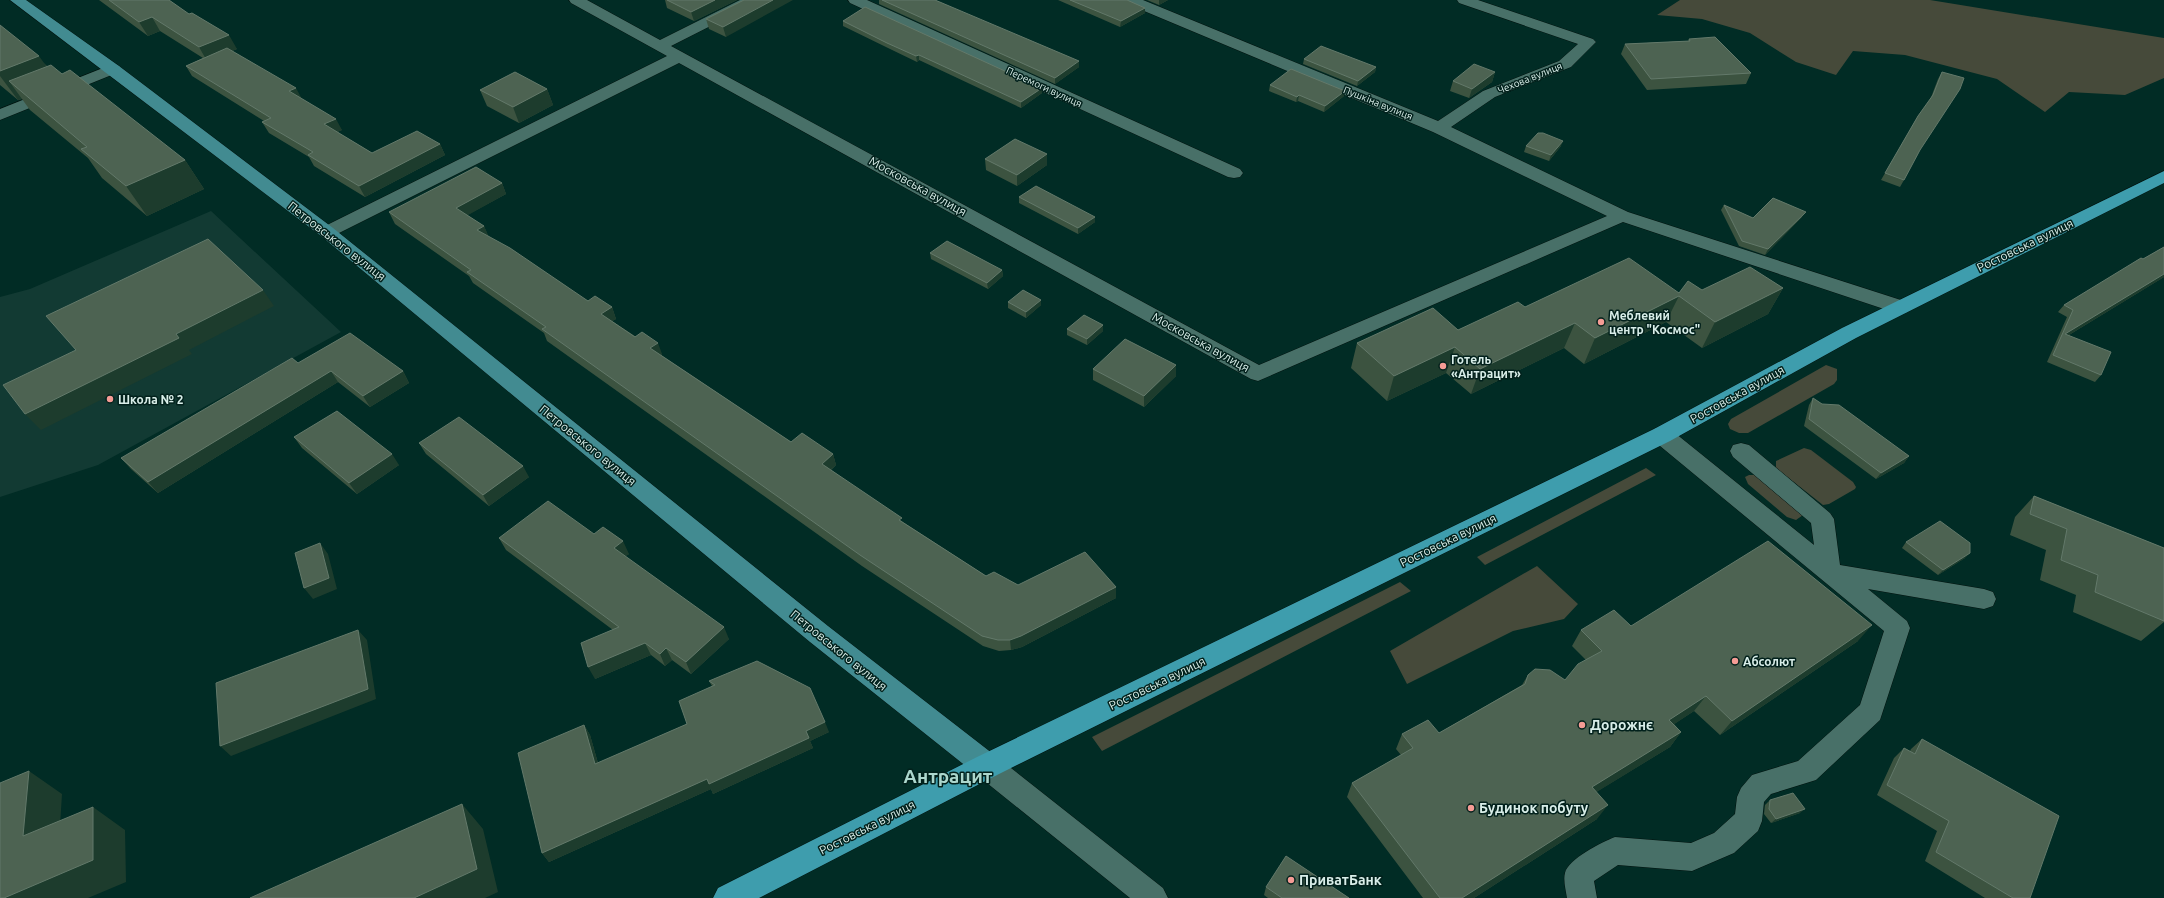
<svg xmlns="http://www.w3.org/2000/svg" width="2164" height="898" font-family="Ubuntu,sans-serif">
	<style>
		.built { fill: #123a33 }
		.green { fill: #464a3a }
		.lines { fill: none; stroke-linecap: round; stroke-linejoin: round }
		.minor-casing { stroke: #01120e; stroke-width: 1 }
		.major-casing { stroke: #01120e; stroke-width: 1 }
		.highway-casing { stroke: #01120e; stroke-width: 1 }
		.minor { fill: #487068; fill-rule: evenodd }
		.major { fill: #428b91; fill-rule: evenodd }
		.highway { fill: #3e9dad; fill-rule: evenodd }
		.wall { fill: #3c5340 }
		.shaded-wall { fill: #1d3c2d }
		.building { fill: #4d6352; stroke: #63796a }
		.poi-dot { fill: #f59c95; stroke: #02211c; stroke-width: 1.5 }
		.labels { text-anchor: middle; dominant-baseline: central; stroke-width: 3; stroke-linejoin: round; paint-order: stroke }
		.far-street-label { font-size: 10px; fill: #d9eee9; stroke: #02211c }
		.street-label { font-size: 12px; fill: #d9eee9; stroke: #02211c }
		.poi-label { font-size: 12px; font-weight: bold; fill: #d9eee9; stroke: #02211c; text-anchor: start }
		.near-poi-label { font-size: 14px; font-weight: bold; fill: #d9eee9; stroke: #02211c; text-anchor: start }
		.near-district-label { font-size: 19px; font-weight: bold; fill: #acd7cd; stroke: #02211c }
	</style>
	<rect width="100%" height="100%" fill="#012c25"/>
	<path class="built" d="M211,211L341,332L98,465L0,497V297L30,289Z"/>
	<path class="green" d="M1680,0H1930L2164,38V78L2125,95L2069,92L2045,112L1997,79L1905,55L1853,51L1836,75L1796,62L1750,33L1702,19L1657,15Z
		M1826,365L1837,369V380L1834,384L1748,433H1739L1730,429L1728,424L1731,419Z
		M1804,448L1811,450L1853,482L1856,487L1855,489L1829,504L1823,505L1776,468V461Z
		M1646,468L1656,475L1485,565L1477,557Z
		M1749,475H1756L1803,515L1796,520L1787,517L1748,484L1745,477Z
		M1537,566L1578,604L1564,619L1513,631L1407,684L1390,651Z
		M1400,582L1411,591L1102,751L1092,737Z"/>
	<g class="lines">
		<g class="minor-casing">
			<path id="minor" d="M569,0H587L660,40L740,0H758L756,3L671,46L1259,365L1607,216L1433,132L1125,3L1123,0H1143L1438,121L1483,91L1559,61L1578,44L1459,3L1457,0H1478L1593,39L1596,42L1571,67L1495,97L1451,127L1628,212L1907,302L1910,307L1907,312L1900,314L1893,312L1623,222L1258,381L1251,379L679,63L333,236L327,238L321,236L318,232L321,228L667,56L571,3Z
				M848,0H867L1240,169L1243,173L1240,177L1234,178L1228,177L850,3Z
				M113,64L119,66L121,69L119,72L0,120V109Z
				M1662,427L1670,429L1814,545L1811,523L1733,457L1730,451L1733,445L1741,443L1749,445L1830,513L1834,519L1840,565L1984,589L1993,592L1996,599L1993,606L1984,609L1868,589L1907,621L1910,628L1880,720L1816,780L1771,794L1764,802L1762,821L1758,831L1734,853L1692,871L1618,865L1594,881L1597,898H1567C1566,891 1563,880 1565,873C1568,859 1602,842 1615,837L1691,843L1714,833L1735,814L1737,797L1741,788L1752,775L1798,761L1860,705L1884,631L1654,441L1651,435L1654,429Z
				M987,753L997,757L1163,888L1168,898H1130L977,775L973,766L977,757Z"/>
		</g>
		<g class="major-casing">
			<path id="major" d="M10,0H26L119,66L333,228L828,626L997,757L1001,766L997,775L987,779L977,775L810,642L321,236Z"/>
		</g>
		<g class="highway-casing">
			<path id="highway" d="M2164,171V183L1856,338L1670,441L997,775L759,898H713L718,888L977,757L1654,429L1842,328Z"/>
		</g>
		<use href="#minor" class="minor"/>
		<use href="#major" class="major"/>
		<use href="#highway" class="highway"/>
	</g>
	<path class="wall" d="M99,0H169L237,49L232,51L302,99L342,130L337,132L372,153L440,144L445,155L365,197L314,166L309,157L269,133L262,122L264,121L192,76L186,66L203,58L160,31L148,36Z
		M665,0H737L694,21L667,8Z
		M744,0L726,37L709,29L706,19Z
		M879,0H935L1079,67L1055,84L879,4Z
		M1058,0H1127L1145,13L1120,27Z
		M1147,0H1168L1159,5Z
		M843,21L1042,93L1021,108L919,60L917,62L888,48L843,26Z
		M0,25L47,66L62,74L185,160L204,189L147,216L102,178L88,158L30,110L22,99L18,100L0,85Z
		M1689,39L1751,73L1746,84L1647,90L1621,54L1625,44L1688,41Z
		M1304,59L1376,67L1375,72L1357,86L1303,64Z
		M1495,72L1492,82L1469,98L1450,91L1453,81Z
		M1942,72L1918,153L1904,180L1900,187L1881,180L1918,116L1930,100L1938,79Z
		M1270,85L1344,96L1324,112L1298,101L1296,102L1269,91Z
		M547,89L553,105L519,123L487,106L480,90Z
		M1526,146H1561L1549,161L1524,152Z
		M985,159L1047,165L1017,186L986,170Z
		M502,183L506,194L467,215L484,226L488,236L588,301L612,307L616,319L612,321L662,354L661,355L791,442L833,454L836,465L831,470L903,522L986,576L1018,585L1116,587V598L1022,647L1011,650L999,651L983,646L862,566L547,341L544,333L473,283L469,276L395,224L389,212Z
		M1019,197L1095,222L1078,234L1019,203Z
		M1724,205L1753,218L1802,217L1765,255L1739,246L1721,210Z
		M2164,247V277L2069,335L2101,375L2095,382L2047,362L2067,317L2058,312L2064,305L2143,259Z
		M930,253L1002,270L1003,276L988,289L931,259Z
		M1783,288L1768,314L1702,348L1666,322L1584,364L1564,348L1471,394L1446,373L1387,401L1351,368L1357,343L1458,330L1525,307L1702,290Z
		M1041,300V305L1026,318L1008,308V302Z
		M1103,325V331L1087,345L1067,335V329Z
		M298,363L403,371L409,383L370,407L338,382L158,493L131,469L121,458Z
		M1176,365V376L1144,407L1093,380V369Z
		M1813,398L1822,404L1909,456L1904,463L1876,479L1804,426L1809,405Z
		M294,437L399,465L357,494L302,448Z
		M419,443L529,477L489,506L426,454Z
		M2034,496L2164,548V622L2141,641L2073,612L2076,595L2040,580L2046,550L2010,535L2015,517Z
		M594,534L629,554L625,556L729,639L691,674L672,660L665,666L651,655L595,679L613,630L506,550L499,538Z
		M1906,542L1965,558L1938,575L1902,548Z
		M1631,626L1858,641L1720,735L1694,711L1674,724L1681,732L1670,747L1596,792L1597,819L1474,898H1423L1347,797L1352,783L1401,755L1396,749L1402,734L1439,733L1522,685L1528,675L1565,680L1586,660L1572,646L1581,630Z
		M709,681L829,732L810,741L813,748L713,794L711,789L549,862L542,853L584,725L590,735L598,763L687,724L712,686Z
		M1922,739L2030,898H1985L1925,861L1937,831L1877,795L1894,758L1904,748L1910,751L1911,749Z
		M1770,800L1800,813L1771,823L1764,814L1765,805Z
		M1266,887L1349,898H1268L1264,895Z"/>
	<path class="shaded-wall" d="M715,0H737L694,21L691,12Z
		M773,0H793L726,37L723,27Z
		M1159,0H1168L1159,5Z
		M1145,8V13L1120,27L1121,21Z
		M152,17L160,31L148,36L139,22Z
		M229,35L237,49L207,61L199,47Z
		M919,55V60L917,62L916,56Z
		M39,56L59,84L9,81L22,99L18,100L0,76V71Z
		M1079,61V67L1055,84V78Z
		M1376,67L1375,72L1357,86L1358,81Z
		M1495,72L1492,82L1469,98L1472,89Z
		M296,88L302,99L289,91Z
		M1042,88V93L1021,108V102Z
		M547,89L553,105L519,123L513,107Z
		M1345,91L1344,96L1324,112L1325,106Z
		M1299,95L1298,101L1296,102L1297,97Z
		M336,119L342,130L330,135L324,124Z
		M1563,141L1561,146L1549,161L1551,155Z
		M440,144L445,155L365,197L359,186Z
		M1047,154V165L1017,186V175Z
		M185,160L204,189L147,216L126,186Z
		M502,183L506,194L461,219L456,208Z
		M1806,212L1802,217L1765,255L1768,249Z
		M1095,217V222L1078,234V228Z
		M484,226L489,237L477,230Z
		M1002,270L1003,276L988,289L987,283Z
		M2164,274V277L2059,341L2065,334Z
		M1783,288L1768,314L1702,348L1715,322Z
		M263,290L274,306L189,350L192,354L41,430L25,414L176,334Z
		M1679,296L1666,322L1584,364L1595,338Z
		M1041,300V305L1026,318V312Z
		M612,307L616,319L606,325L601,314Z
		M1575,323L1564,348L1471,394L1480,369Z
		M1103,325V331L1087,345V339Z
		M658,343L662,354L654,359L650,348Z
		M1455,347L1446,373L1387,401L1394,376Z
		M1176,365V376L1144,407V396Z
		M331,371L338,382L158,493L148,482Z
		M403,371L409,383L370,407L363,396Z
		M392,454L399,465L357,494L349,483Z
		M833,454L836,465L824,475L822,464Z
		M1909,456L1904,463L1876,479L1881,473Z
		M523,466L529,477L489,506L483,495Z
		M623,541L629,554L620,561L614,548Z
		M320,543L328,554L337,589L313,599L304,588Z
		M1970,553L1965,558L1938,575L1943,570Z
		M1116,587V598L1022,647L1011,650L1010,640Z
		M1872,625L1858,641L1720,735L1732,721Z
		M724,627L729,639L691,674L686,662Z
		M358,630L367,640L376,699L231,756L220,746Z
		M645,643L651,655L595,679L588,667Z
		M666,648L672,660L665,666L660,654Z
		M1706,696L1694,711L1658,735L1669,720Z
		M825,722L829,732L810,741L813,748L713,794L711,789L549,862L542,853L707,779Z
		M584,725L590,735L601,774L595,764Z
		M1681,732L1670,747L1582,801L1592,787Z
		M29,771L62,794L58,858L23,836Z
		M462,804L483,829L498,892L485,898H414Z
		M1608,805L1597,819L1474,898H1462Z
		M93,807L125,830L126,882L88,898H4Z
		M1805,809L1800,813L1771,823L1776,819Z"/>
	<path class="building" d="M109,0H169L189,14L192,13L229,35L199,47L152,17L139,22Z
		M667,0H715L691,12Z
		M744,0H773L723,27L706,19Z
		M882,0H935L1079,61L1055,78Z
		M1070,0H1127L1145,8L1121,21Z
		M865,7L1042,88L1021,102L919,55L916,56L887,43L843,21Z
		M0,25L39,56L0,71Z
		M1715,37L1751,73L1651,79L1625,44L1690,41L1689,39Z
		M1321,46L1376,67L1358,81L1304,59Z
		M227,48L296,88L289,91L336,119L324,124L372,153L417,131L440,144L359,186L308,155L313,152L262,122L271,118L186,66Z
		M1474,64L1495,72L1472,89L1453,81Z
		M51,65L62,74L70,70L185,160L126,186L81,149L87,147L9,81Z
		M1291,69L1345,91L1325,106L1299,95L1297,97L1270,85Z
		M515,72L547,89L513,107L480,90Z
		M1942,72L1964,78L1960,89L1920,150L1904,180L1885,173L1918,116L1933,95Z
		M1538,133H1543L1563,141L1551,155L1526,146Z
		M1015,139L1047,154L1017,175L985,159Z
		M476,167L502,183L456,208L484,226L477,230L510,248L588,301L595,296L612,307L601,314L635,337L642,332L658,343L650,348L791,442L802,433L833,454L822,464L902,518L899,520L986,576L994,572L1018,585L1085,552L1116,587L1021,636L1010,640H998L982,636L860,555L542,329L546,327L467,272L471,270L389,212Z
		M1036,186L1095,217L1078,228L1019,197Z
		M1773,198L1806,212L1768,249L1742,241L1724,205L1753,218Z
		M208,239L263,290L176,334L179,338L25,414L3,385L76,350L46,316Z
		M947,241L1002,270L987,283L930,253Z
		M2164,247V274L2065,334L2111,352L2101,375L2053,355L2073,310L2064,305L2141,258L2143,259Z
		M1629,258L1679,293L1688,281L1702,290L1750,267L1783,288L1715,322L1679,296L1595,338L1575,323L1480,369L1455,347L1394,376L1357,343L1433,308L1458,330L1518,302L1525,307Z
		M1023,290L1041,300L1026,312L1008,302Z
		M1084,315L1103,325L1087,339L1067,329Z
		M350,333L403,371L363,396L331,371L148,482L121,458L292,358L298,363Z
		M1125,339L1176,365L1144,396L1093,369Z
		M1813,398L1822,404L1839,405L1909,456L1881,473L1809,419Z
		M337,411L392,454L349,483L294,437Z
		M459,417L523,466L483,495L419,443Z
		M2034,496L2164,548V621L2095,592L2098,575L2061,560L2067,529L2030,514Z
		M548,501L594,534L603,527L623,541L614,548L724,627L686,662L666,648L660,654L645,643L588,667L581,643L619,627L499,538Z
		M1940,521L1970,543V553L1943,570L1906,542Z
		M1768,541L1872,625L1732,721L1706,696L1669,720L1681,732L1592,787L1608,805L1462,898H1440L1352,783L1413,748L1402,734L1428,720L1439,733L1525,684L1528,675L1535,669L1550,670L1565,680L1578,664L1602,651L1581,630L1614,610L1631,626Z
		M320,543L329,578L304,588L295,553Z
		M358,630L368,689L220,746L216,683Z
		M757,661L810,688L825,722L806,731L809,738L709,784L707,779L542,853L518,753L584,725L595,764L687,724L679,701L715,685L709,681Z
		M1922,739L2059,816L2030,898H2013L1936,852L1949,821L1887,785L1904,748L1915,754Z
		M29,771L23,836L93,807V860L4,898H0V783Z
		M1793,793L1805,809L1776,819L1769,809L1770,800Z
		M462,804L477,869L414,898H250Z
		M1286,856L1349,898H1282L1266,887Z"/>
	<g class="poi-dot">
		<circle cx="1601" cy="322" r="4"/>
		<circle cx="1443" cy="366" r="4"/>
		<circle cx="110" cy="399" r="4"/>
		<circle cx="1735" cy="661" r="4"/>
		<circle cx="1582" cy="725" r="4"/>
		<circle cx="1471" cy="808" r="4"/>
		<circle cx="1291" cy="880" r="4"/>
	</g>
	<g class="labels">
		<g class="far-street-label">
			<text transform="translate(1530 78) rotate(-22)">Чехова вулиця</text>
			<text transform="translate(1044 87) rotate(25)">Перемоги вулиця</text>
			<text transform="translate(1378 103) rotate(22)">Пушкіна вулиця</text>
		</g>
		<g class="street-label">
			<text transform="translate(918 186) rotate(29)">Московська вулиця</text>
			<text transform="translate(337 241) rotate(38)">Петровського вулиця</text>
			<text transform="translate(2025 245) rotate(-26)">Ростовська вулиця</text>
			<text transform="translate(1201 342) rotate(29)">Московська вулиця</text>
			<text transform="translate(1737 394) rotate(-29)">Ростовська вулиця</text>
			<text transform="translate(588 445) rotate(39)">Петровського вулиця</text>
			<text transform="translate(1448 540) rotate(-26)">Ростовська вулиця</text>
			<text transform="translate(839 650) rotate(39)">Петровського вулиця</text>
			<text transform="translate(1157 683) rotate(-26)">Ростовська вулиця</text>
			<text transform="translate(867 827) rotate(-27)">Ростовська вулиця</text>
		</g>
		<g class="poi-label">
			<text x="1609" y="315">Меблевий<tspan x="1609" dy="14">центр "Космос"</tspan></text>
			<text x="1451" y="359">Готель<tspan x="1451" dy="14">«Антрацит»</tspan></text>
			<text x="118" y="399">Школа № 2</text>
			<text x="1743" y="661">Абсолют</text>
		</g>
		<g class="near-poi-label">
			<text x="1590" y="725">Дорожнє</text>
			<text x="1479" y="808">Будинок побуту</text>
			<text x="1299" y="880">ПриватБанк</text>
		</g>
		<g class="near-district-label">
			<text x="948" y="776">Антрацит</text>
		</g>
	</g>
</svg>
